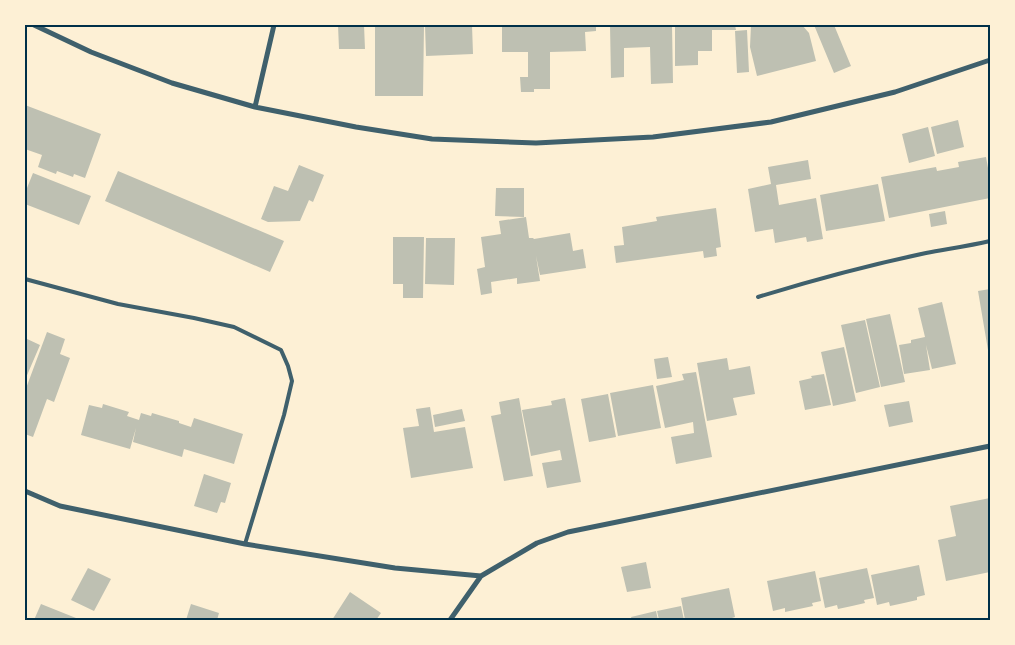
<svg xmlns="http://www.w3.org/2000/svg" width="1015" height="645" font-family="Figtree,sans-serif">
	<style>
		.building { fill: #bec0b2 }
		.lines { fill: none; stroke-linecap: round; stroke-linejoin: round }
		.service { stroke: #3f606c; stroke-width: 4 }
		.minor { stroke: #3f606c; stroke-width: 5 }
		.neatline { fill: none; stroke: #003049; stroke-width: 2 }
	</style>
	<rect width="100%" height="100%" fill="#fdf0d5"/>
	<path class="building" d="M175,25H224V27H175Z
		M338,25H364L365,49H339Z
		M375,25H424L423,96H375Z
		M425,25H472L473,54L426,56Z
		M502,25H596V31L585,32L586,51L550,52V89H534V92H521L520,77H528V52H502Z
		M610,25H672L673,83L651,84L650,47L624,48V77L611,78Z
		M675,25H735L736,30H712V51H698V65L675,66Z
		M751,25H802L809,33L816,61L757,76L750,47Z
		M814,25H834L851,66L834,73Z
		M747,30L749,72L737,73L735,31Z
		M25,105L101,134L85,178L74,174L73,177L57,171L56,174L38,167L42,155L25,149Z
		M958,120L964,147L937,154L931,127Z
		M928,127L935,156L909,163L902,134Z
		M986,157L990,179V198L889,218L881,177L936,167L937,171L959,167L958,162Z
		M808,160L811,179L776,185L779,205L816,198L823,239L807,242L806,237L775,243L773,229L755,232L748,189L771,184L768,167Z
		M299,165L324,175L313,202L309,200L300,221L268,222L261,219L274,186L288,191Z
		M118,171L284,241L270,272L105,201Z
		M33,173L91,196L79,225L25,204V193Z
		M878,184L885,221L826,231L820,195Z
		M496,188H524V217L495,216Z
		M716,208L721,247L716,248L717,256L704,258L703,251L616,263L614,246L624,245L622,227L657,221L656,217Z
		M945,211L947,224L931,227L929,214Z
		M526,217L529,238H533L534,239L570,233L573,251L583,249L586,268L540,275L536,256L540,281L517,284V278L491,282L492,293L481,295L477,269L485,267L481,237L501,234L499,221Z
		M393,237H424L423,298H403V284H393Z
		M426,238H455L454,285L425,284Z
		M990,289V356H989L978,291Z
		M942,302L956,364L932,369L926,345L930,370L904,374L899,345L911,343V340L925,337L918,308Z
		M890,314L905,382L881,387L866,319Z
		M865,320L880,387L856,393L841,325Z
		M47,332L65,339L60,354L70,358L54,402L47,399L33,437L25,434V391Z
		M25,338L40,345L25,380Z
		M844,347L856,401L833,406L821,352Z
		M668,357L672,377L657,379L654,359Z
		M727,358L729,370L750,366L755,394L733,398L737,415L707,421L697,363Z
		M696,372L712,457L676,464L671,437L694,433L693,422L665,428L656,386L684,380L682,374Z
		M824,374L831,405L805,410L799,381L812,378L811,376Z
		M653,385L661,428L618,436L610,393Z
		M608,394L616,437L589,442L581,399Z
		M519,398L533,476L504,481L491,416L501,414L499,402Z
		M565,398L581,482L547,488L542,463L562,460L560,450L531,456L522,410L552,405L551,401Z
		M909,401L913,422L889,427L884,405Z
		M103,404L129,412L127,416L139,420L141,413L151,416L152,413L179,421V423L191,427L194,418L243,434L234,464L184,449L182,457L133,442L136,428L130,449L81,435L89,405L102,408Z
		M430,407L434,432L465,427L473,468L411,478L403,428L419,426L416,409Z
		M462,409L465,421L435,427L433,415Z
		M204,474L231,483L225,503L221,502L217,513L194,506Z
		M990,498V572L946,581L938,540L956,536L950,506Z
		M646,562L651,588L627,592L621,567Z
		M919,565L925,595L917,597V600L904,603L890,606L889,602L877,605L871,575Z
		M88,568L111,579L94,611L71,600Z
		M867,568L874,598L864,600L865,603L852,606L838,609L837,605L825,608L819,578Z
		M815,571L821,601L812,603L813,606L785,612V608L773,611L767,581Z
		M729,588L735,617L726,620H685L681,598Z
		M350,592L381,613L376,620H332Z
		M41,604L81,620H34Z
		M191,604L219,613L217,620H186Z
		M681,606L684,620H659L657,611Z
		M656,611L658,620H632L631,617Z"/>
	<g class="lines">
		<path class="service" d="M25,279L118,304L194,318L234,327L281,350L288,366L292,381L284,415L245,544
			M758,297C813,280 869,265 926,253C947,249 969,246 990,241"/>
		<path class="minor" d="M34,25L91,52L172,83L255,107L356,127L432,139L536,143L653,137L771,122L895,92L990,60
			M255,107L274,25
			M25,491L60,506L245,544L395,568L481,576
			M450,620L481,576L537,543L568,532L990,446"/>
	</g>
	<rect width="1015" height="645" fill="none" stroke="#fdf0d5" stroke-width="52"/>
	<rect x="26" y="26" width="963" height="593" class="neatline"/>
</svg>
